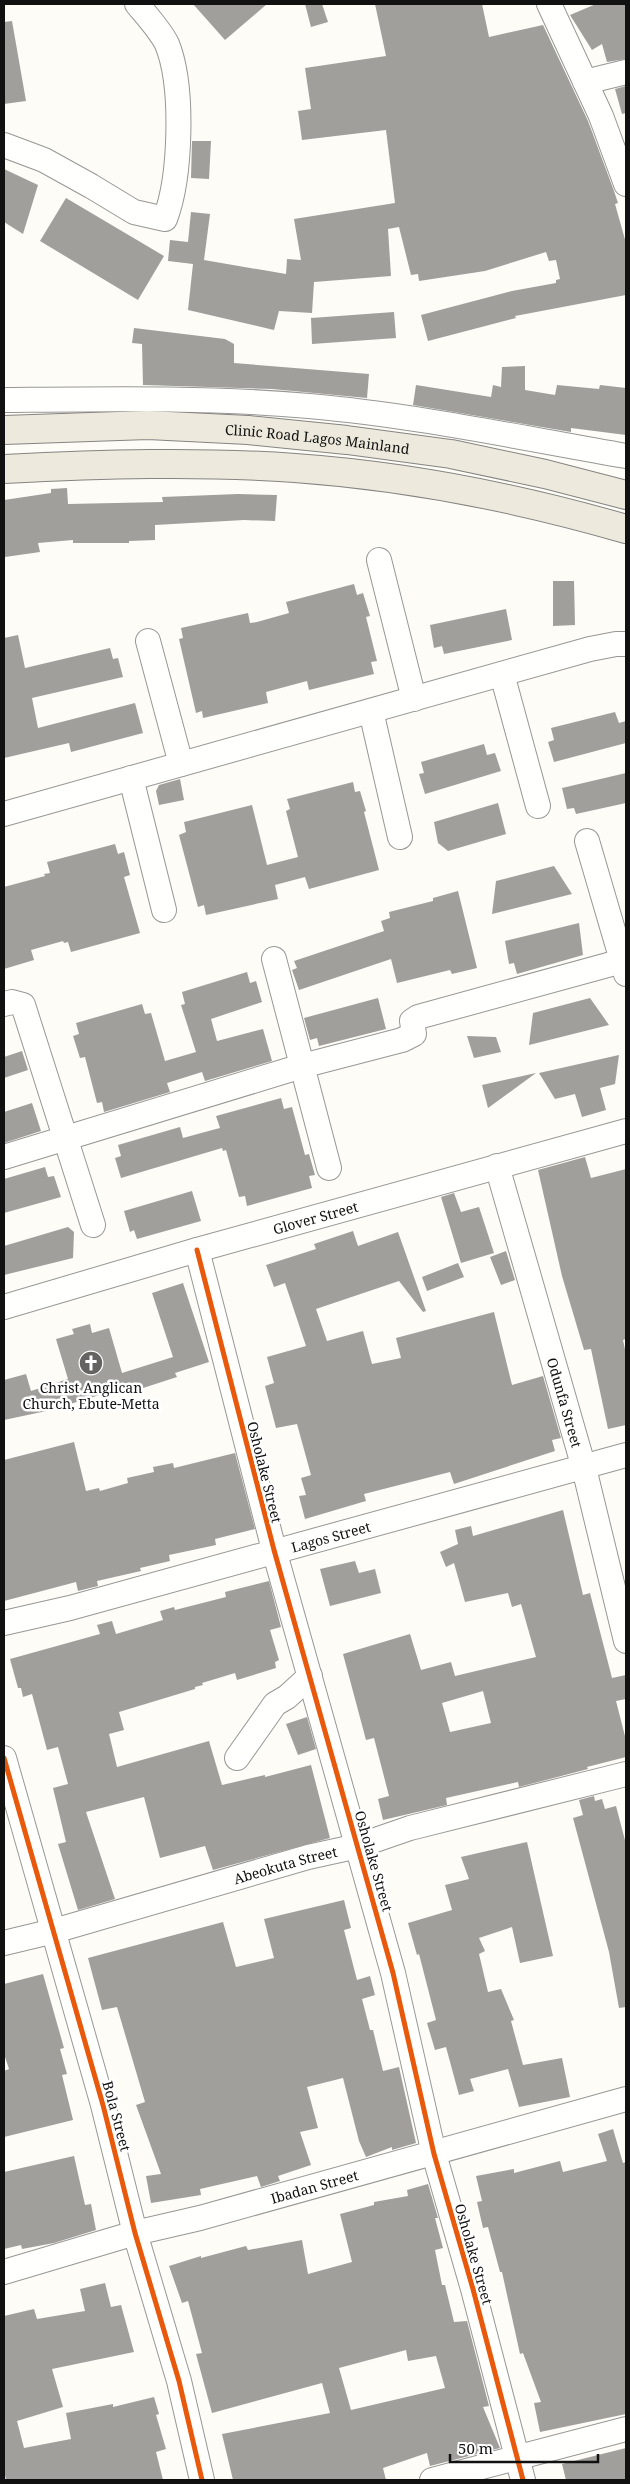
<svg xmlns="http://www.w3.org/2000/svg" width="630" height="2484" font-family="'Noto Serif',serif">
	<style>
		.building { fill: #a19f9c; fill-rule: evenodd }
		.lines { fill: none; stroke-linecap: round; stroke-linejoin: round }
		.minor-casing { stroke: #979795; stroke-width: 26 }
		.major-casing { stroke: #858482; stroke-width: 30 }
		.minor { stroke: #fffffe; stroke-width: 24 }
		.major { stroke: #ede9dc; stroke-width: 28 }
		.cycleway-casing { stroke: #fff; stroke-width: 8 }
		.cycleway { stroke: #e8590c; stroke-width: 5 }
		.labels { text-anchor: middle; dominant-baseline: central; stroke-width: 5; stroke-linejoin: round; paint-order: stroke }
		.street-label { font-size: 14px; fill: #111; stroke: #fff }
		.poi-label { font-size: 14px; fill: #111; stroke: #fff }
	</style>
	<rect width="100%" height="100%" fill="#fdfcf7"/>
	<path class="building" d="M193,4H267L225,40Z
		M305,4H322L328,22L311,27Z
		M375,4H482L489,37L543,25L588,121L614,191L618,203L615,204L626,243V295L515,316L516,318L428,341L421,315L512,291L556,283V280L560,279L556,260L549,261L546,252L485,271L419,281L418,274L411,275L399,227L388,229L391,276L314,282L312,313L279,311L274,330L188,310L193,264L168,261L170,240L188,242L191,212L210,214L204,260L286,274L287,259L301,260L294,219L395,203L386,130L302,140L298,111L311,109L305,68L386,56Z
		M596,4H626V59L607,62L602,44L592,50L570,15Z
		M12,21L26,101L4,104V22Z
		M626,86V113L622,114L615,89Z
		M192,141H211L209,179L191,178Z
		M4,169L38,185L23,234L4,222Z
		M66,198L164,256L138,300L40,241Z
		M394,312L396,338L312,344L311,318Z
		M134,328L225,339L234,344V363L369,374L367,398L272,389L143,385L142,344L132,343Z
		M525,366V390L555,395L557,385L599,389L600,385L626,388V435L571,428V432L413,405L416,385L491,397L493,385L501,387L502,367Z
		M67,488L68,504L163,502L162,497L238,494L277,495L275,521L244,520L155,525V540L129,541V543H73V540L38,543L40,552L5,557L4,500L51,493V489Z
		M553,581H574L575,625L553,626Z
		M354,584L357,595L363,593L370,616L366,617L377,661L371,662L374,674L309,690L307,681L266,692L268,703L203,718L202,711L196,713L179,639L183,638L181,628L248,613L250,623L257,622L289,613L286,602Z
		M506,609L512,640L444,654L442,646L434,648L430,625Z
		M18,635L25,668L110,648L113,659L118,658L123,677L32,698L38,728L135,703L143,733L71,752L69,743L4,758V638Z
		M615,712L619,723L626,721V743L554,762L548,742L554,740L551,728Z
		M484,744L487,755L495,753L501,771L425,794L419,774L424,773L421,762Z
		M626,773V803L576,814L574,808L567,809L562,788Z
		M180,779L184,800L159,805L156,791L159,785Z
		M353,782L355,792L360,791L366,811L364,812L379,870L309,889L305,877L275,885L278,899L206,915L204,905L198,907L179,835L186,832L184,822L252,805L267,865L298,857L286,811L290,809L287,799Z
		M498,803L506,834L448,851L438,843L434,822Z
		M115,844L118,854L124,852L130,875L124,877L140,933L71,952L68,942L64,943L63,941L31,950L34,960L4,969V887L45,876L44,874L50,873L47,862Z
		M554,866L572,894L492,914L496,881Z
		M458,891L477,968L452,974L450,970L397,983L391,959L299,990L292,970L297,968L294,961L384,931L381,921L390,918L389,912L433,901V898Z
		M579,923L583,955L517,974L514,963L509,964L505,941Z
		M247,972L250,983L256,981L262,1002L211,1019L217,1041L263,1029L272,1061L205,1081L202,1072L167,1083L170,1092L104,1112L102,1102L97,1103L85,1057L80,1058L73,1036L79,1034L76,1023L142,1004L145,1014L151,1013L165,1061L196,1052L181,1005L185,1004L182,992Z
		M378,998L386,1029L319,1046L317,1038L310,1040L304,1018Z
		M590,998L609,1025L529,1045L533,1013Z
		M467,1036L496,1037L501,1052L474,1058Z
		M22,1051L28,1070L4,1078V1057Z
		M619,1055L615,1084L600,1088L606,1110L582,1117L575,1094L555,1099L539,1073Z
		M536,1073L488,1108L482,1085Z
		M281,1098L284,1109L292,1107L305,1155L309,1154L315,1175L309,1176L312,1188L247,1206L245,1196L239,1197L226,1150L223,1151L222,1148L121,1178L115,1158L121,1156L118,1145L180,1127L183,1138L216,1129L220,1128L216,1116Z
		M32,1103L41,1131L4,1143V1112Z
		M585,1157L591,1178L626,1169V1339L623,1340L626,1354V1425L608,1429L591,1349L584,1350L562,1276L538,1170Z
		M45,1167L48,1177L54,1176L61,1197L4,1213V1179Z
		M192,1191L201,1221L137,1239L134,1230L130,1232L124,1211Z
		M454,1193L461,1212L479,1207L494,1253L461,1263L441,1197Z
		M68,1227L74,1232L73,1258L4,1275V1246Z
		M353,1231L358,1246L398,1232L426,1311L423,1312L399,1281L316,1309L327,1341L363,1331L372,1364L401,1358L396,1338L494,1312L512,1385L543,1376L561,1438L552,1440L555,1451L454,1484L450,1472L364,1494L366,1501L305,1519L299,1496L306,1495L301,1478L311,1475L297,1424L276,1428L265,1386L274,1383L267,1357L306,1346L285,1283L274,1287L266,1265L316,1249L314,1244Z
		M506,1251L515,1280L501,1285L490,1257Z
		M458,1263L464,1277L427,1291L422,1277Z
		M183,1283L209,1362L175,1373L177,1377L140,1389L138,1383L51,1410L4,1420V1380L26,1374L31,1391L68,1379L56,1339L74,1334L72,1329L90,1324L92,1333L109,1328L122,1373L173,1357L152,1293Z
		M74,1442L86,1491L99,1488L100,1491L128,1483L127,1478L154,1472L153,1467L173,1463L174,1468L235,1453L255,1529L215,1539L216,1545L169,1555L170,1561L140,1568L141,1571L97,1581L98,1586L78,1591L76,1582L4,1601V1460Z
		M563,1510L583,1595L590,1593L612,1678L626,1675V1699L616,1701L626,1740V1757L587,1767L588,1769L519,1787L518,1782L446,1798L447,1805L383,1820L378,1799L389,1796L374,1738L366,1740L343,1654L410,1634L421,1670L451,1662L455,1676L536,1657L521,1604L512,1607L508,1593L465,1602L454,1563L446,1567L440,1552L458,1544L455,1530L471,1526L473,1536ZM483,1691L491,1723L450,1732L442,1703Z
		M355,1561L359,1573L375,1569L381,1593L330,1606L320,1569Z
		M269,1581L281,1627L270,1630L279,1660L275,1662L276,1668L237,1680L235,1673L202,1683L203,1685L195,1687V1689L119,1712L124,1730L109,1734L117,1767L209,1741L222,1785L265,1775V1777L311,1765L330,1838L213,1870L205,1846L160,1858L144,1797L86,1812L115,1899L78,1910L58,1844L66,1842L53,1788L68,1784L58,1747L47,1750L32,1694L23,1697L21,1688H18L10,1659L100,1634L97,1625L112,1621L116,1634L163,1620L160,1611L174,1607L175,1610L226,1597L225,1592Z
		M307,1717L316,1749L298,1755L286,1724Z
		M594,1796L595,1801L602,1799L605,1809L616,1806L626,1844V2007L619,2008L609,1952L573,1818L583,1815L579,1800Z
		M527,1842L553,1956L520,1963L512,1927L479,1938L485,1951L479,1954L488,1992L501,1989L514,2020L511,2021L523,2065L562,2058L570,2097L519,2107L508,2069L470,2079L474,2091L459,2095L446,2047L435,2050L427,2023L436,2020L419,1954L417,1955L408,1923L452,1910L445,1885L469,1879L461,1857Z
		M344,1900L351,1928L344,1930L357,1980L370,1976L375,1995L362,1999L370,2030H373L383,2071L399,2067L416,2143L392,2150V2147L366,2157L359,2141L343,2078L307,2087L318,2128L300,2132L311,2165L278,2176L280,2181L261,2187L257,2176L200,2189L201,2195L151,2203L146,2176L161,2174L136,2105L145,2102L117,2007L102,2010L88,1958L223,1922L236,1967L274,1958L264,1919Z
		M43,1974L64,2048L60,2049L67,2074L62,2075L73,2120L4,2137V2071L9,2069L4,2054V1984Z
		M613,2129L623,2163L626,2162V2414L540,2432L534,2403L541,2402L523,2353L520,2354L502,2272H500L488,2227L483,2228L477,2202L482,2201L476,2176L514,2169V2173L560,2161L563,2172L607,2161L598,2134Z
		M74,2156L85,2205L91,2204L96,2230L54,2243L22,2249L21,2245L4,2249V2172Z
		M428,2184L438,2218H435L443,2248L435,2250L442,2285H445L454,2322L467,2321L489,2406L483,2407L500,2448L430,2466L427,2453L383,2468L386,2480H233L222,2434L330,2413L322,2383L212,2413L196,2354L202,2353L188,2301L182,2303L169,2266L201,2256V2258L246,2246L248,2250L302,2240L308,2274L352,2262L340,2214L374,2205V2202L408,2196L407,2190ZM406,2350L408,2361L436,2356L445,2388L351,2410L339,2368Z
		M105,2283L111,2307L121,2305L134,2352L52,2369L63,2407L17,2421L24,2448L71,2439L66,2413L113,2404V2407L154,2397L159,2414L156,2415L166,2449L156,2452L163,2480H6L4,2471V2316L34,2309L37,2319L85,2311L80,2289Z
		M626,2448V2480H566L562,2464Z"/>
	<g class="lines">
		<g class="minor-casing">
			<g id="minor">
				<path d="M549,4L601,116L626,184"/>
				<path d="M585,82L626,72"/>
				<path d="M4,145L44,160L91,186L134,212L165,219C181,177 184,86 167,44C160,30 147,16 137,4"/>
				<path d="M4,400C105,399 208,397 309,406C414,415 522,438 626,456"/>
				<path d="M379,560L414,699"/>
				<path d="M148,641L181,764"/>
				<path d="M502,674L538,806"/>
				<path d="M371,711L400,837"/>
				<path d="M131,778L164,910"/>
				<path d="M4,814L590,649L616,644H626"/>
				<path d="M587,841L626,974"/>
				<path d="M274,959L329,1168"/>
				<path d="M4,1004L12,1002L23,1005L93,1225"/>
				<path d="M4,1157L302,1066L402,1040L414,1034L412,1021L418,1017L626,960"/>
				<path id="s1" d="M497,1166L584,1468L626,1641"/>
				<path d="M197,1250L274,1550L393,1973L434,2154L473,2289L523,2480"/>
				<path id="s2" d="M4,1307L197,1250L626,1131"/>
				<path id="s3" d="M4,1623L70,1608L626,1455"/>
				<path d="M4,1758L103,2105L135,2233L179,2381L202,2480"/>
				<path d="M237,1758L275,1704L287,1697L310,1676"/>
				<path id="s4" d="M4,1943L54,1931L308,1857L358,1846L410,1828L626,1774"/>
				<path id="s5" d="M4,2272L135,2233L200,2218L626,2099"/>
				<path d="M432,2480L626,2429"/>
			</g>
		</g>
		<g class="major-casing">
			<g id="major">
				<path id="s6" d="M4,430L148,425L248,430L347,440L451,454L545,474L626,495"/>
				<path d="M4,469C101,464 198,461 295,468C407,476 519,498 626,529"/>
			</g>
		</g>
		<use href="#minor" class="minor"/>
		<use href="#major" class="major"/>
		<g class="cycleway-casing">
			<path id="cycleway" d="M197,1250L274,1550L393,1973L434,2154L473,2289L523,2480
				M4,1758L103,2105L135,2233L179,2381L202,2480"/>
		</g>
		<use href="#cycleway" class="cycleway"/>
	</g>
	<defs>
		<g id="church-disc" transform="scale(1.25)"><circle r="9.5" fill="#646362" stroke="#fff"/><path d="M-1.2-6h2.4v3.5h3.3v2.4h-3.3V6h-2.4V-.1h-3.3v-2.4h3.3Z" fill="#fff"/></g>
	</defs>
	<g fill-rule="evenodd">
		<use href="#church-disc" x="91" y="1363"/>
	</g>
	<g class="labels">
		<g class="street-label">
			<text stroke="none"><textPath href="#s6" startOffset="314">Clinic Road Lagos Mainland</textPath></text>
			<text stroke="none"><textPath href="#s2" startOffset="324">Glover Street</textPath></text>
			<text stroke="none"><textPath href="#s1" startOffset="246">Odunfa Street</textPath></text>
			<text transform="translate(265 1472) rotate(76)">Osholake Street</text>
			<text stroke="none"><textPath href="#s3" startOffset="338">Lagos Street</textPath></text>
			<text transform="translate(374 1861) rotate(74)">Osholake Street</text>
			<text stroke="none"><textPath href="#s4" startOffset="292">Abeokuta Street</textPath></text>
			<text transform="translate(117 2116) rotate(75)">Bola Street</text>
			<text stroke="none"><textPath href="#s5" startOffset="322">Ibadan Street</textPath></text>
			<text transform="translate(474 2254) rotate(74)">Osholake Street</text>
		</g>
		<g class="poi-label">
			<text x="91" y="1387">Christ Anglican<tspan x="91" dy="16">Church, Ebute-Metta</tspan></text>
		</g>
	</g>
	<rect width="630" height="2484" fill="none" stroke="#111111" stroke-width="10"/>
	<path d="M450 2454v8h148v-8" fill="none" stroke="#111111" stroke-width="2.5"/>
	<text x="458" y="2454" font-size="15" fill="#111111" stroke="#ffffff" stroke-width="4" paint-order="stroke">50 m</text>
</svg>
